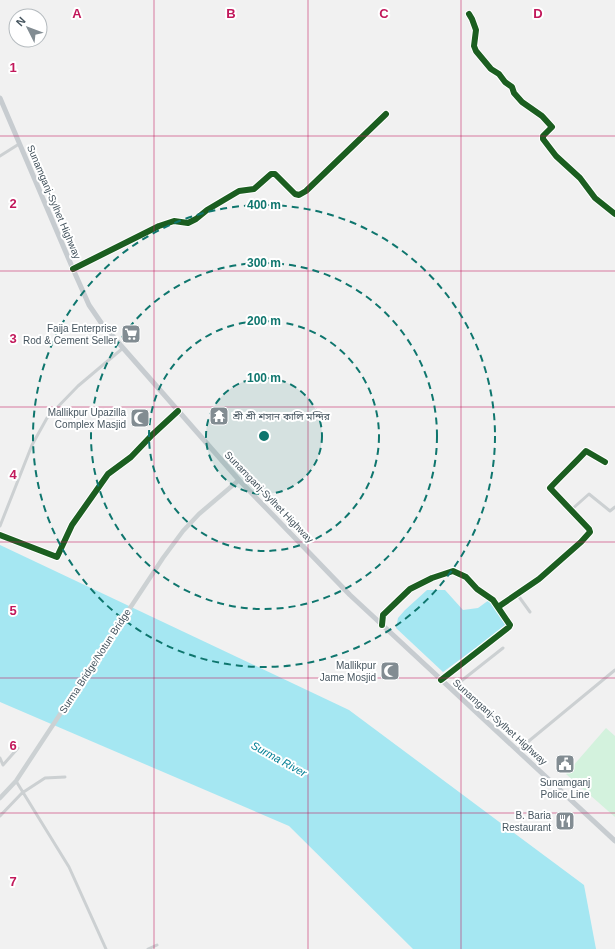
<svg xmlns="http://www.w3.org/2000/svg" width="615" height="949" font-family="Arial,'Noto Sans Bengali',sans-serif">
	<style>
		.green { fill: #d3f2dd }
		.water { fill: #a5e7f2 }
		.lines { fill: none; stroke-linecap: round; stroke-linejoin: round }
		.street { stroke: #ccd0d2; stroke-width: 3 }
		.secondary { stroke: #ccd1d3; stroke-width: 4.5 }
		.primary { stroke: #c7ccd0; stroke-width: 5 }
		.cycleway-casing { stroke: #fff; stroke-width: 8 }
		.cycleway { stroke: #1b5e20; stroke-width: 6 }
		.grid { fill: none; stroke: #c2185b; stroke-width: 1; stroke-opacity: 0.55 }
		.ring { fill: none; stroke: #0f766e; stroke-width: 2; stroke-dasharray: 7 5 }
		.labels { text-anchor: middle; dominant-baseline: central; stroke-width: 4; stroke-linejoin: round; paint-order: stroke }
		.street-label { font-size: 10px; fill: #46555f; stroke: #fff }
		.poi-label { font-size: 10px; fill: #46555f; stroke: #fff; text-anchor: end }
		.water-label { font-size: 11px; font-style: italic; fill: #058096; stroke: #fff }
		.grid-label { font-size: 13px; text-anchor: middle; font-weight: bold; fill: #c2185b; stroke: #fff; stroke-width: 4; stroke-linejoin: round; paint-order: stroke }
		.centre { fill: #0f766e; stroke: #fff; stroke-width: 2 }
		.ring-label { font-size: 12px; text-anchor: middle; font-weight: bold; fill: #0f766e; stroke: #fff; stroke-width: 4; stroke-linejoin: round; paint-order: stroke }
	</style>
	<rect width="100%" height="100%" fill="#f1f1f1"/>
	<path class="green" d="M606,728L615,736V817L566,774Z"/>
	<path class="water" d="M0,545L349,710L584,885L596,949H413L289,826L0,702Z
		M427,590H445L463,610L478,608L489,600L508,624L443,672L396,628L398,618L405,610Z"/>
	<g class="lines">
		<path class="street" d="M469,14L472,19L476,30L474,46L476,51L491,69L499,74L505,82L512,87L514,93L522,102L542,116L552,127L543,136V139L556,156L580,178L595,198L615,214
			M0,156L19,144
			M73,269L159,226L174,221L188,223L196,219L207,210L239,191L254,189L271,174H275L295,194L299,195L306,191L386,114
			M571,510L589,494L610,511L615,507
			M0,526L32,445L47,418L78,386L123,348
			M0,535L57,557L72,525L108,474L131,457L152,435L178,411
			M517,594L530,612
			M498,607L539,579L581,542L590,532L589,529L550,488C562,475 574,464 586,451L605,462
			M382,625L383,615L410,589L432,578L453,571L466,577L477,589L493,600L510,625L509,627L441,680
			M451,689L503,648
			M518,750L615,670
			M0,758L3,765L18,748
			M16,781L69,867L106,949
			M0,816L22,793L45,778L65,777
			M148,949L157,945"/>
		<path class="secondary" d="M0,798L16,781L163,558L183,531L199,514L239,480"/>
		<path class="primary" d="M0,98L73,269L89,305L102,324L239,480L350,595L615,841"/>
		<g class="cycleway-casing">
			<path id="cycleway" d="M469,14L472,19L476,30L474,46L476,51L491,69L499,74L505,82L512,87L514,93L522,102L542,116L552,127L543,136V139L556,156L580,178L595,198L615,214
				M73,269L159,226L174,221L188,223L196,219L207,210L239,191L254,189L271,174H275L295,194L299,195L306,191L386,114
				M0,535L57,557L72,525L108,474L131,457L152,435L178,411
				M498,607L539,579L581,542L590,532L589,529L550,488C562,475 574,464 586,451L605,462
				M382,625L383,615L410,589L432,578L453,571L466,577L477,589L493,600L510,625L509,627L441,680"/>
		</g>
		<use href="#cycleway" class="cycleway"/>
	</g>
	<path class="grid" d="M154,0V949M308,0V949M461,0V949M0,136H615M0,271H615M0,407H615M0,542H615M0,678H615M0,813H615"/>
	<circle cx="264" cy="436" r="58" fill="#0f766e" fill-opacity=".12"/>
	<g class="ring">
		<circle cx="264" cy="436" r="58"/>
		<circle cx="264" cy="436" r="115"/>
		<circle cx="264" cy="436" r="173"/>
		<circle cx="264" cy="436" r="231"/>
	</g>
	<defs>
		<g id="supermarket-square" transform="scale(1)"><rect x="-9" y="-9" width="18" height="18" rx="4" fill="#828c92" stroke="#fff"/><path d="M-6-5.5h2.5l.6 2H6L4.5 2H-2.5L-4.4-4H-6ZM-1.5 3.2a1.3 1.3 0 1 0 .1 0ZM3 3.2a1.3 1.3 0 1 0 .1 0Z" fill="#fff"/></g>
		<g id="temple-square" transform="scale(1)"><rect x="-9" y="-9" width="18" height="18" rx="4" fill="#828c92" stroke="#fff"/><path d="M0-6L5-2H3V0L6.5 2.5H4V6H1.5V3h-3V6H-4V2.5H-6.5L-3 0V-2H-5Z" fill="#fff"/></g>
		<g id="mosque-square" transform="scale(1)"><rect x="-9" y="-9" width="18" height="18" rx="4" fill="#828c92" stroke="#fff"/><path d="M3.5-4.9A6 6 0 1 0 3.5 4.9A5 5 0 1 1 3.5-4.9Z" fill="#fff"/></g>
		<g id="civic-square" transform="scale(1)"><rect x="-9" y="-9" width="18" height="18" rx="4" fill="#828c92" stroke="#fff"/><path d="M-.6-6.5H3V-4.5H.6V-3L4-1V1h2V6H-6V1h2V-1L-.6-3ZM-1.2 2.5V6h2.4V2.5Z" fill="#fff"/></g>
		<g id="restaurant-square" transform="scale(1)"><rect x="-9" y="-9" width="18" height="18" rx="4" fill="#828c92" stroke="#fff"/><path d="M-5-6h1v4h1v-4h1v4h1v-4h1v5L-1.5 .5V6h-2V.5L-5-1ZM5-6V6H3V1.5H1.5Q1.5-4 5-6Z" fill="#fff"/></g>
	</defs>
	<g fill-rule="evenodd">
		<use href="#supermarket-square" x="131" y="334"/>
		<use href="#temple-square" x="219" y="416"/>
		<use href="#mosque-square" x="140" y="418"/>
		<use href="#mosque-square" x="390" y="671"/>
		<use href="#civic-square" x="565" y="764"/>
		<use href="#restaurant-square" x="565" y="821"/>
	</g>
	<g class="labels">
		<g class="street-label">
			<text transform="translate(54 202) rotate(67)">Sunamganj-Sylhet Highway</text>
			<text transform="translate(269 497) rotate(46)">Sunamganj-Sylhet Highway</text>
			<text transform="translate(95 661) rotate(-57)">Surma Bridge/Notun Bridge</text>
			<text transform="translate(500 722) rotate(42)">Sunamganj-Sylhet Highway</text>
		</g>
		<g class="poi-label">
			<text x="117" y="328">Faija Enterprise<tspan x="117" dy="12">Rod &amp; Cement Seller</tspan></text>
			<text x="126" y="412">Mallikpur Upazilla<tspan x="126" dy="12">Complex Masjid</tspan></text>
			<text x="233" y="416" text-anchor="start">শ্রী শ্রী শসান কালি মন্দির</text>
			<text x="376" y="665">Mallikpur<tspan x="376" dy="12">Jame Mosjid</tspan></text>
			<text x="565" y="782" text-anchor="middle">Sunamganj<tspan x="565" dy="12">Police Line</tspan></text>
			<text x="551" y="815">B. Baria<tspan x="551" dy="12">Restaurant</tspan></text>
		</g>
		<g class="water-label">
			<text transform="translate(279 759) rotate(29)">Surma River</text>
		</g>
	</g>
	<g class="grid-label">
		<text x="77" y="18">A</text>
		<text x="231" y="18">B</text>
		<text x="384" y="18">C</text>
		<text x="538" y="18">D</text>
		<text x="13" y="72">1</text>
		<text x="13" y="208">2</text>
		<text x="13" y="343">3</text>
		<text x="13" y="479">4</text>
		<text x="13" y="615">5</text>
		<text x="13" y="750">6</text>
		<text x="13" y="886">7</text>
	</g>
	<circle cx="264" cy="436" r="6" class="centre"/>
	<g class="ring-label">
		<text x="264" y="209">400 m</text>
		<text x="264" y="267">300 m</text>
		<text x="264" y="325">200 m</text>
		<text x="264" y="382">100 m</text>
	</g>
	<g transform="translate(28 28) rotate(312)"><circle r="19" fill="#ffffff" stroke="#b5bbbf"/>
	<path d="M0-3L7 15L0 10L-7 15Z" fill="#828c92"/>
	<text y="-6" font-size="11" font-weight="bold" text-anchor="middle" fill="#46555f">N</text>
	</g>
</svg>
